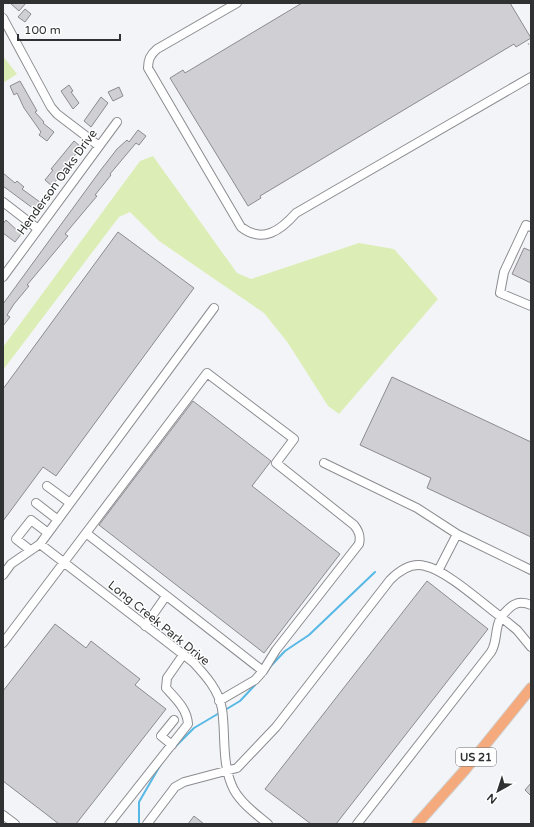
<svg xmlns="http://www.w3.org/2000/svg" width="534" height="827" font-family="'Varela Round',sans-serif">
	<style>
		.green { fill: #dceeb6 }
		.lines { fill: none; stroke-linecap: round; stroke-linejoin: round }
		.stream { stroke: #56b8e5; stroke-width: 2 }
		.building { fill: #d0cfd3; stroke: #8c8b8f }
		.minor-casing { stroke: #8b8c90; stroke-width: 10 }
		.major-casing { stroke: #d1d2d2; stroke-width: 12 }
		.path { stroke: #a0a1a4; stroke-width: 1; stroke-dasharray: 2 3; stroke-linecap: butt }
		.minor { stroke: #fff; stroke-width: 8 }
		.major { stroke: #f4aa7d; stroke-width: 10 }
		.labels { text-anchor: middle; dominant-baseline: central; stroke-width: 3; stroke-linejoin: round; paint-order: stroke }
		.shield { fill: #fff; stroke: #6e6f70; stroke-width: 1 }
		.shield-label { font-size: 11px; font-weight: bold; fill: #303132 }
		.street-label { font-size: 12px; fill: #303132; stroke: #fff }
	</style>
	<rect width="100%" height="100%" fill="#f3f4f8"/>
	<path class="green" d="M3,56L17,74L3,83Z
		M153,156L237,273L251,279L359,243L394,249L438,299L339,414L328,406L288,343L264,313L159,241L130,212L119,217L3,370V347L140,161Z"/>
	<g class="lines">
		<path class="stream" d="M268,669L285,651L309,635L375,572
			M225,710L240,701L255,685
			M174,748L194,728L221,712
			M139,824V802L161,764"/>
	</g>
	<path class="building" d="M10,3H26L19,11Z
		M302,3H510L531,38L516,47L514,44L260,196L261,198L248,206L170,78L183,70L185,73Z
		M25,9L31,14L25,22L18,17Z
		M20,81L37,111L35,112L44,122L43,123L54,132L47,141L39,135L41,132L24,108L17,93L14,95L10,86Z
		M69,85L73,91L71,92L79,103L73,109L61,91Z
		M119,87L123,96L113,101L108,92Z
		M101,97L108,103L91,127L84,121Z
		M138,130L146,136L139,145L136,143L110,174L111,175L95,195L97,196L65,234L68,236L27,285L29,286L14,304L7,315L10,317L3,326V304L100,171L117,149L127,140L129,142Z
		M74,141L81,147L52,186L45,180L53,170L51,169Z
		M3,173L15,183L17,181L24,187L22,189L44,205L38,212L3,186Z
		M6,220L21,234L15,242L3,233V224Z
		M118,232L194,288L56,476L43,467L3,521V389Z
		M524,248L531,251V283L512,274Z
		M392,377L531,442V537L427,488L431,478L360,445Z
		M193,401L271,461L252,486L340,554L264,653L99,525Z
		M427,581L488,629L336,824H311L265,789Z
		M55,624L86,648L91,641L140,679L135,685L166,709L76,824H59L3,781V691Z
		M531,783V796L525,790Z
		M194,816L204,824H188Z"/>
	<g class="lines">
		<g class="minor-casing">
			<path id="minor" d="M237,3L157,49C150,55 148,60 148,68L241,227C263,244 281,230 296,213L531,77
				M3,18L51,107L57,114L99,146
				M3,202L38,229
				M531,227L526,225L504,272L500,293L531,306
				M3,277L117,122
				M324,463L417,508L457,534
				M47,486L70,503
				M36,503L58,520
				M86,533L207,373L294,439L276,463L354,525C359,531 361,536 359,544L276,650L263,671
				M40,544L193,662C205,675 219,690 222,709C226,735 221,765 234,790C242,804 256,814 268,824
				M30,550L16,539L31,520L48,533
				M438,571L457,534L531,570
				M3,575L11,564L40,544L214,308
				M145,626L166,596
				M3,643L86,533L263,671L255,680L219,701
				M172,745L161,736L174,720
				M3,815L15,824
				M109,824L188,724C187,709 176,699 166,688L167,678L183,655
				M147,824L175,787L184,782L237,768L276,727L390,580C399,571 411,562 425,566C446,570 482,603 501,617C510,606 517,599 531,605
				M357,824L491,652C498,641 494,629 501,617L517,630L531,647"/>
		</g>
		<g class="major-casing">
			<path id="major" d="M417,824L464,771L531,688"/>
		</g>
		<path class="path" d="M528,43L531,49"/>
		<use href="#minor" class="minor"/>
		<use href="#major" class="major"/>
	</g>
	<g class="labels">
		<rect class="shield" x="456" y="748" width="40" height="18" rx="3"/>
		<g class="shield-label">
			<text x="476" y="757">US 21</text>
		</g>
		<g class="street-label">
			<text transform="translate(57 182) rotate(-54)">Henderson Oaks Drive</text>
			<text transform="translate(159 623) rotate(39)">Long Creek Park Drive</text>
		</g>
	</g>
	<rect width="534" height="827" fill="none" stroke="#303132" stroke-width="8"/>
	<g transform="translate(498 791) rotate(219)" stroke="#ffffff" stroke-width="3" paint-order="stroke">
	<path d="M0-3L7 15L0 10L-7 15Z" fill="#303132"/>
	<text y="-6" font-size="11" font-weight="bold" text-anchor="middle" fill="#303132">N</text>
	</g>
	<path d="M18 34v6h102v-6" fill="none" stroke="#303132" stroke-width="2"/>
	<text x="24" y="34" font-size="12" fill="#303132" stroke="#ffffff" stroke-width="3" paint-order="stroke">100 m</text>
</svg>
